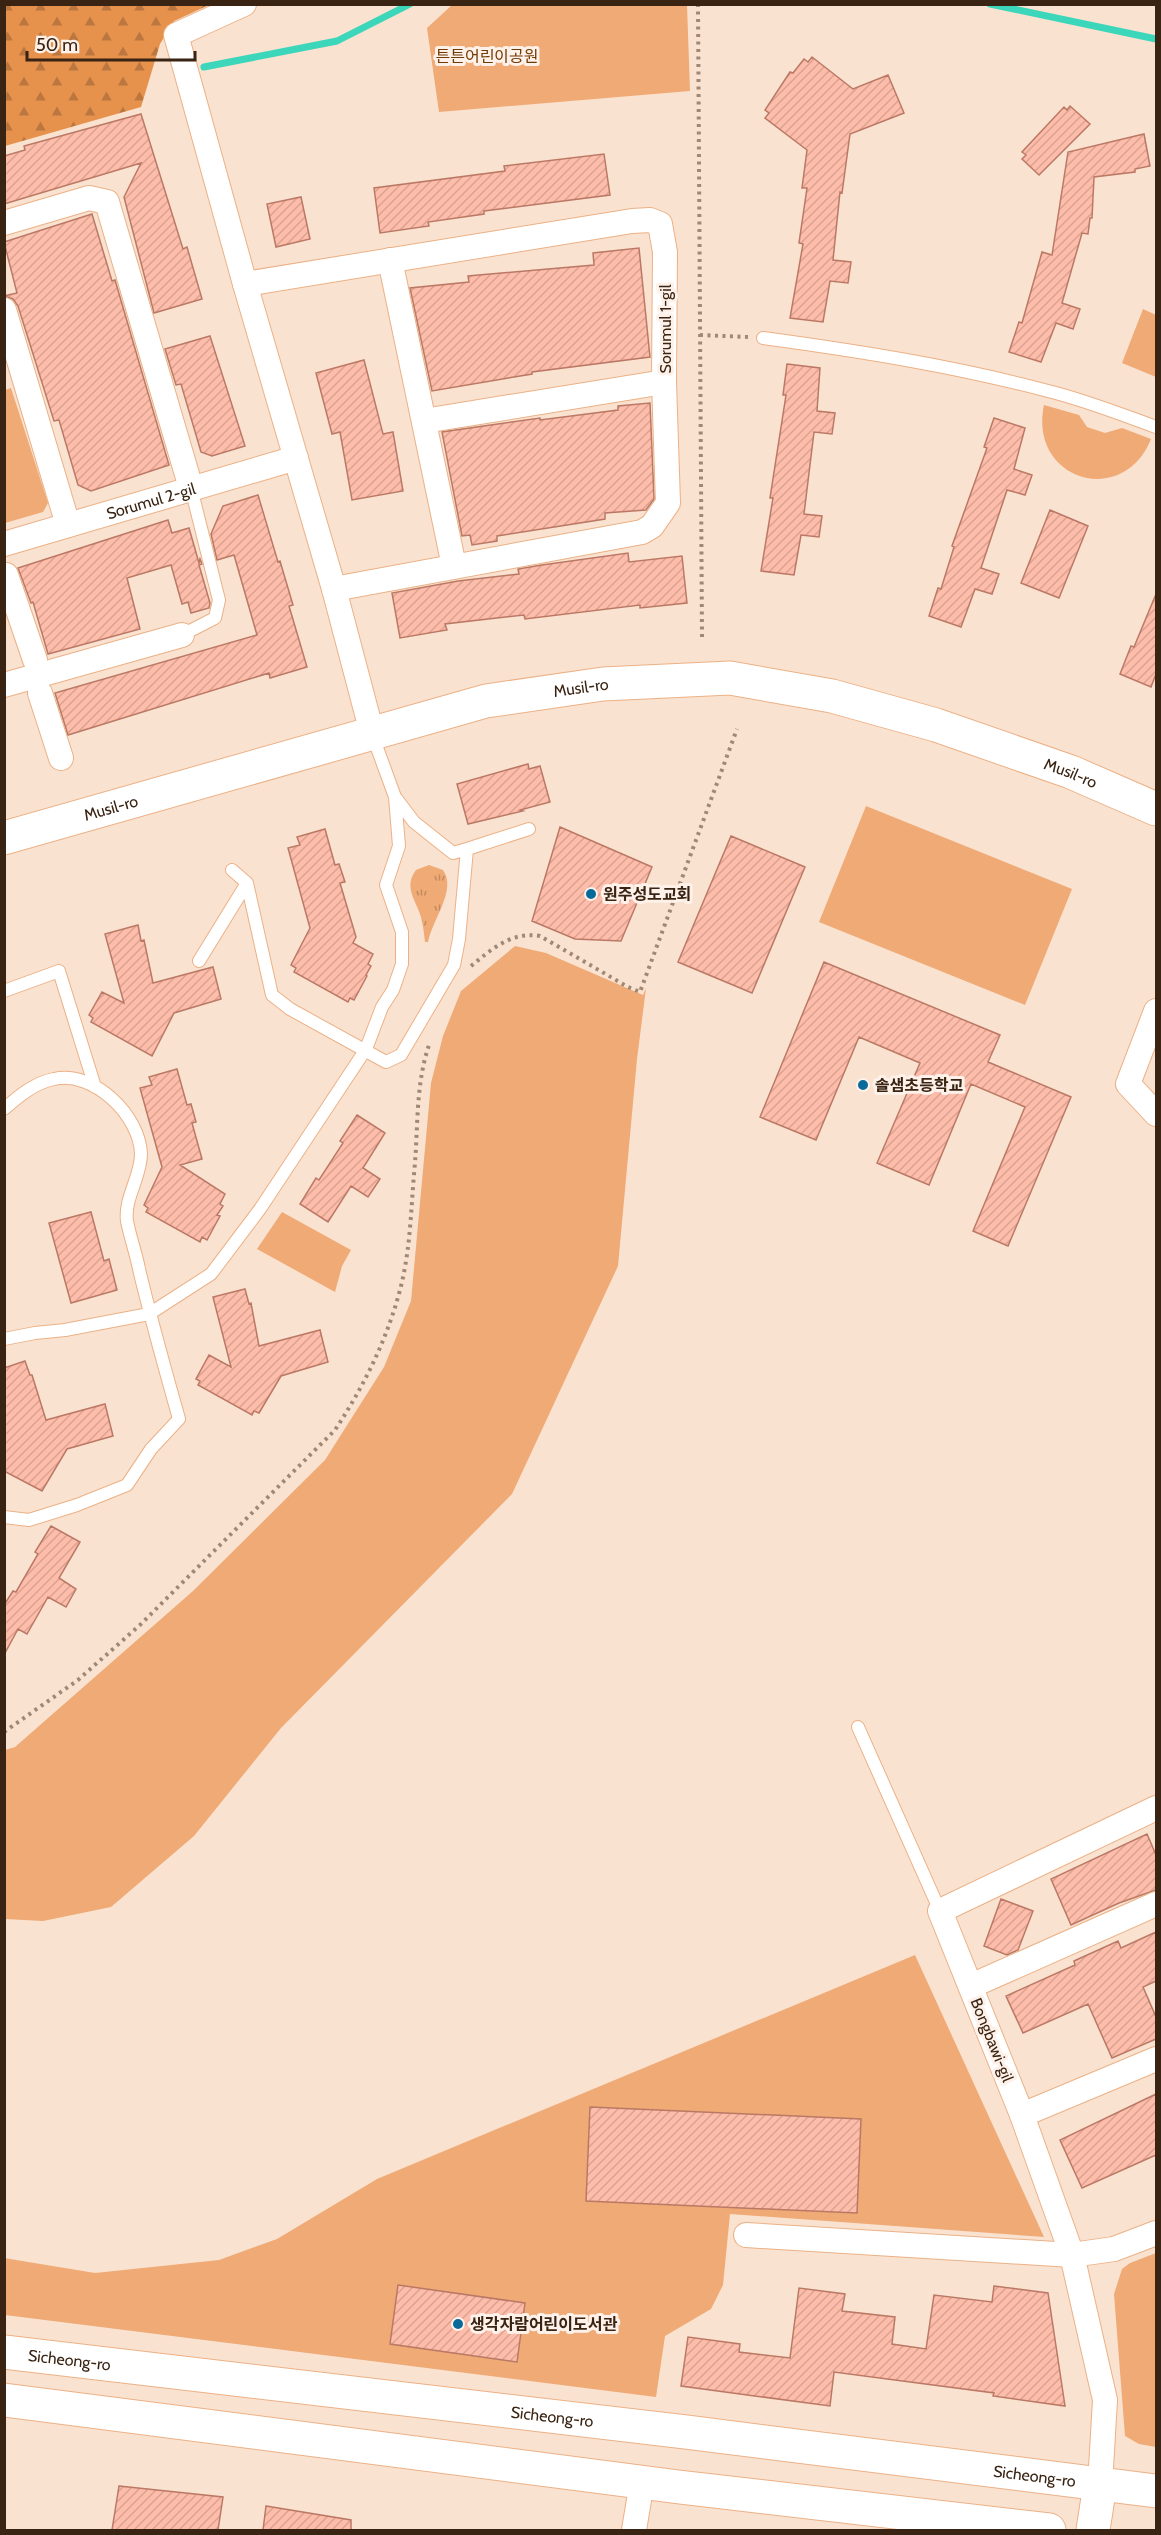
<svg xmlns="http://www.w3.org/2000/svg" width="1161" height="2535" font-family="Cabin,'Noto Sans KR',sans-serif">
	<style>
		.grass { fill: url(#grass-tufts) }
		.forest { fill: url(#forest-firs) }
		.park { fill: #efaa75 }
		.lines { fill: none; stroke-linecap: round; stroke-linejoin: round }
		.stream { stroke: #3cd6bb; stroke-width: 7 }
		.building { fill: url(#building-hatch); stroke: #bb7965; stroke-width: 1.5 }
		.lane-casing { stroke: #ebb186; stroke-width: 14 }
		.street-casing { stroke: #ebb186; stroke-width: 26 }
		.secondary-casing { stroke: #ebb186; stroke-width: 35 }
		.path { stroke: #9f8876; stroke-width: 4; stroke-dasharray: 3 4.5; stroke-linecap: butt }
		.lane { stroke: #fff; stroke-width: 12 }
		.street { stroke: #fff; stroke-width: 24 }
		.secondary { stroke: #fff; stroke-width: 33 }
		.poi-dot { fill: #096a99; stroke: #fef1e9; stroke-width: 2 }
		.labels { text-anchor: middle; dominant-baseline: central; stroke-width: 6; stroke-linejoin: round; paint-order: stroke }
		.park-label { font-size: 16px; fill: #713b04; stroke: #fef1e9 }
		.street-label { font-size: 16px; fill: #392312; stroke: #fef1e9 }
		.poi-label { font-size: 16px; font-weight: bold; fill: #392312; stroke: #fef1e9; text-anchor: start }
	</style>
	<defs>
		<pattern id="grass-tufts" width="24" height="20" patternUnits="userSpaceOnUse" patternTransform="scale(1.5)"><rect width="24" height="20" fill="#efaa75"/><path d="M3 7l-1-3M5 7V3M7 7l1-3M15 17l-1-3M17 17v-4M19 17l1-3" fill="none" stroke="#c38a5f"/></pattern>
		<pattern id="forest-firs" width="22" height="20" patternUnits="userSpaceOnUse" patternTransform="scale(1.5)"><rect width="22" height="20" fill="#e6924d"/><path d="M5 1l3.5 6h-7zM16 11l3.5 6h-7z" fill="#bb773f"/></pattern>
		<pattern id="building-hatch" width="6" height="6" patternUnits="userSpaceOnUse" patternTransform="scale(1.5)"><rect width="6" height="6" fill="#fdbdaa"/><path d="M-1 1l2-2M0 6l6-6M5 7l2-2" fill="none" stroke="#daa291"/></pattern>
	</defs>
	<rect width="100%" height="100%" fill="#fae2d0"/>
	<path class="grass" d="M429,865L443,870C457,890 433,918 428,942H425C424,933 423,925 421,917C416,900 403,887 416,870Z"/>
	<path class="forest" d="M5,5H209L174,21L160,44L141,107L5,146Z"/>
	<path class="park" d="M452,5H687L690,91L439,112L427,28Z
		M1143,309L1156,315V377L1122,363Z
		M11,388L48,503L43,512L5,523V390Z
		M1044,405L1079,415L1087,427L1105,433L1122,428L1151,439C1123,509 1028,480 1044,405Z
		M866,806L1072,889L1025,1005L819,922Z
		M515,946L546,953L643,995L646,988L637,1059L618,1266L512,1494L281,1728L194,1836L111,1907L43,1921L5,1919V1750L15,1747L193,1591L325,1460L384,1367L411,1301L431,1083L443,1036L461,991Z
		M282,1212L351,1250L342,1266L335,1292L257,1249Z
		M915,1955L1044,2237L730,2214L723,2285L711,2309L665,2336L656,2397L5,2315L4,2258L95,2273L219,2260L277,2239L377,2179Z
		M1156,2253V2447L1139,2444L1125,2436L1114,2294L1122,2269L1130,2263Z"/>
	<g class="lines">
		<path class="stream" d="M990,4L1156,39
			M204,67L337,41L410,4"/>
	</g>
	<path class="building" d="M812,57L853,89L888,75L904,113L850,134L842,193L840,192L833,260L851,262L848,283L830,281L823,322L790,318L803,244L799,243L807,188H802L807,150L765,118L769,113L765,110L790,72L793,73L804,59L808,62Z
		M1070,106L1090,124L1039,175L1022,159L1026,155L1022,152L1064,107L1067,110Z
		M141,114L183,249L187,247L202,299L154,313L124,197L141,163L4,204V156L25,150L24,146Z
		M1144,134L1150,166L1135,169V172L1094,177L1092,218H1090L1088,234L1082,233L1062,303L1080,309L1073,329L1056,323L1041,362L1009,352L1019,322L1022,323L1042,252L1052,255L1068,152Z
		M604,154L610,195L484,211V214L428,222L429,226L380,233L374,188L505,171L504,166Z
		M301,197L310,239L276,247L267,204Z
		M92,214L112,281L115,280L169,465L91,491L78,485L59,420L54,421L18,306L13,299L4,296L17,293L4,242Z
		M639,248L650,357L532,372V374L432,391L410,288L469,282L468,276L594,265L593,253Z
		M210,336L245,446L212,456L201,452L181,384L176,385L165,349Z
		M364,360L383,434L393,432L403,491L352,500L340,432L332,434L316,373Z
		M787,364L820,368L817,411L835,413L832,434L814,432L804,514L822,516L819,537L801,535L794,575L761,571L773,498H770L786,395H783Z
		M650,403L654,499L646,510L605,513V519L497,536V541L472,545L470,535L462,536L442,432L540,418V420L618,410V406Z
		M994,418L1025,428L1014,469L1032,475L1025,495L1007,490L981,568L999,574L992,594L975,589L961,627L929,616L938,588L941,589L954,547L952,546L987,448L984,447Z
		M258,495L278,562L280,561L293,605L289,606L307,667L270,678L269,673L68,735L55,693L257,635L234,555L217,560L211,534L223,506Z
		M1050,510L1088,526L1059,598L1021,583Z
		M168,520L172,533L189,528L199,563L200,559L202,564L199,565L210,603L209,608L191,613L188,602L182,604L171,565L127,578L140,629L48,654L33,602L31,603L18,568Z
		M628,553L629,562L682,556L687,603L640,608V605L525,619L524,615L445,624L447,630L400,638L392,593L458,581L519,574L518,569L542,565Z
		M1156,594V674L1151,687L1120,674L1131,646L1134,647Z
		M528,764L529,769L540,766L550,802L520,810L523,811L468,824L457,784Z
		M560,827L652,867L621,941L575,939L532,921Z
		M325,829L335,865L339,864L345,882L340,883L356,937L353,943L373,954L368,964L371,966L366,975L367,976L354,1000L350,998L348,1002L294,972L296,968L291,965L310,928L288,848L300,845L297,837Z
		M731,836L805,867L752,993L678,962Z
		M138,925L141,941L144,940L153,983L213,967L221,999L174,1013L152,1056L91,1022L93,1018L89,1015L102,992L124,1003L105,934Z
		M824,962L1000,1035L988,1062L1071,1097L1008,1246L973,1231L1025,1107L971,1084L929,1185L877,1163L920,1063L859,1037L816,1140L760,1117Z
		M177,1069L187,1105L191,1104L196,1122L192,1123L202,1159L180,1165L225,1194L220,1204L223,1206L217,1215L220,1216L207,1240L202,1237L200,1242L146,1212L148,1208L144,1205L162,1167L140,1088L152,1085L149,1077Z
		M357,1115L385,1133L363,1168L380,1179L368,1197L351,1186L328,1222L300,1204L316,1178L319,1180L343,1143L340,1141Z
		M91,1212L104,1261L109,1259L117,1290L71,1303L49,1223Z
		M245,1289L249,1304L251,1303L259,1346L320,1330L328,1362L281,1376L259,1413L254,1411L252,1415L198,1385L200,1381L196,1379L209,1355L231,1367L213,1297Z
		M25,1361L30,1375H32L46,1420L105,1404L113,1436L67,1449L42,1491L4,1471V1368Z
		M51,1526L80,1542L59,1578L76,1589L66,1607L48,1597L27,1634L18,1629L4,1655V1605L13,1591L16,1592L38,1554L35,1552Z
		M1147,1834L1156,1855V1890L1119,1903L1071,1925L1051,1879Z
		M1001,1899L1033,1911L1018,1950L1007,1955L984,1946Z
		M1156,1932V1981L1143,1987L1156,2017V2039L1112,2058L1088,2004L1023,2033L1006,1996L1075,1965L1074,1961L1118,1941L1121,1948Z
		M1156,2094V2155L1082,2188L1060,2140Z
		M590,2107L861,2119L857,2213L586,2201Z
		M398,2285L525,2303L517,2362L390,2344Z
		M994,2286L1048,2293L1065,2406L993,2396L994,2393L834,2372L830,2406L681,2386L688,2337L740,2344L739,2352L790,2358L799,2288L845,2294L842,2311L895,2317L892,2344L926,2349L934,2295L992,2302Z
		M119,2486L223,2497L218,2530H112Z
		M266,2506L351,2520V2530H263Z"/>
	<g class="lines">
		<g class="lane-casing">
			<path id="lane" d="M763,338C859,351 954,366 1048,391C1085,400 1120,414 1156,427
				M182,635L215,618L219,600L191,488
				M467,849L529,829
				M232,870L247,883L272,995L290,1009L386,1062L401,1055L454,965L459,939L467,849L453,853L414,822L395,797
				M199,961L247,883
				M4,991L59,971L95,1087
				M4,1109C19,1096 34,1083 54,1079C94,1070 140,1116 141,1154C141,1177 124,1198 127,1221C130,1237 136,1253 139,1269C151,1320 165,1369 179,1419L151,1449L127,1485L77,1505L29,1520L4,1517
				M4,1339L35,1333L65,1330L149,1314L211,1274L260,1209L366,1049L382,1007L393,990L402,964V932L386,885L399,846L395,797L372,734
				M858,1727L940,1911"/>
		</g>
		<g class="street-casing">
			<g id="street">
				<path d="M244,4L176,35L245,284L334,589L372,733"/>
				<path d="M4,223L89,198L107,202L191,488"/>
				<path d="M390,260L454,566"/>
				<path d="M245,284L632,221L650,220L660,224L665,252L664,382L668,503L652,526L642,532L334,589"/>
				<path d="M4,310L68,525"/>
				<path d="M424,421L664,382"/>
				<path id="s1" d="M4,544L296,458"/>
				<path d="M6,575L35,660"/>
				<path d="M4,685L182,635"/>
				<path d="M40,693L61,758"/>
				<path d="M1156,1011L1128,1084L1156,1114"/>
				<path d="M971,1986L1156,1904"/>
				<path d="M1022,2115L1156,2059"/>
				<path d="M746,2235L1072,2255L1114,2249L1156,2233"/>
				<path d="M1100,2485L1105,2400L1072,2255L1022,2115L940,1911L1156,1808"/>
				<path d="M634,2530L642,2482"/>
			</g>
		</g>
		<g class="secondary-casing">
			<g id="secondary">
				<path id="s2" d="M4,838L486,701L603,684L730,678L832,696L936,725L1071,772L1156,809"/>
				<path id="s3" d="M4,2352L686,2432L1156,2491"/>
				<path d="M4,2400L679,2487L1049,2530"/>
				<path d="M1093,2530L1100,2485"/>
			</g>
		</g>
		<path class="path" d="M698,4L702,638
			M700,335L748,337
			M471,966C492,949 512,931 540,936L628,987L640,992L737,729
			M4,1732L78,1680L141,1624L335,1430C364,1386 388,1338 401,1286C411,1246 411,1204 415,1163C418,1124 416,1083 429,1045"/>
		<use href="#lane" class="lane"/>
		<use href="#street" class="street"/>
		<use href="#secondary" class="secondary"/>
	</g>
	<g class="poi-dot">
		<circle cx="591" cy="894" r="6"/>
		<circle cx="863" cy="1085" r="6"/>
		<circle cx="458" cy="2324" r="6"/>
	</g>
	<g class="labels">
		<g class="park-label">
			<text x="487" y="56">튼튼어린이공원</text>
		</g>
		<g class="street-label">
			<text transform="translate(665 329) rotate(-90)">Sorumul 1-gil</text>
			<text stroke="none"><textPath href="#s1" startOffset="153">Sorumul 2-gil</textPath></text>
			<text stroke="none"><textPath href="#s2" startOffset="597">Musil-ro</textPath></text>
			<text stroke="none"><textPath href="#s2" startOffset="1101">Musil-ro</textPath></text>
			<text stroke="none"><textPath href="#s2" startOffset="111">Musil-ro</textPath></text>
			<text transform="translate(992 2040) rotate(68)">Bongbawi-gil</text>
			<text stroke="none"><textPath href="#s3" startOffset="66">Sicheong-ro</textPath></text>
			<text stroke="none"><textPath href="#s3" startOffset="552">Sicheong-ro</textPath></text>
			<text stroke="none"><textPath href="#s3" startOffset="1038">Sicheong-ro</textPath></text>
		</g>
		<g class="poi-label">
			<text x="603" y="894">원주성도교회</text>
			<text x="875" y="1085">솔샘초등학교</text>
			<text x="470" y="2324">생각자람어린이도서관</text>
		</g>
	</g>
	<rect width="1161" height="2535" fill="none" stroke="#392312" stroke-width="12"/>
	<path d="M27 51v9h168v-9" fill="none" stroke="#392312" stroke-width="3"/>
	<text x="36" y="51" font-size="18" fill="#392312" stroke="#fef1e9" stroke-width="4.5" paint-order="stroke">50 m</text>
</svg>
